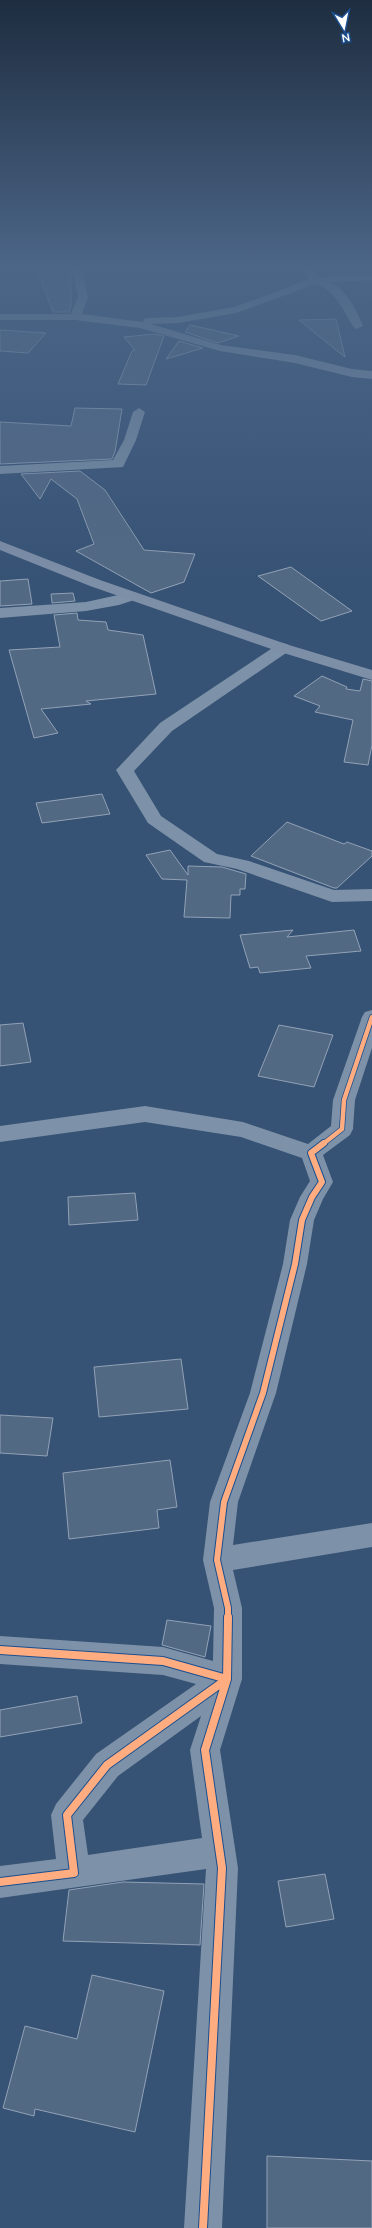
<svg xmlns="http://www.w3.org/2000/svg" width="372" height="2228" font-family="Mulish,sans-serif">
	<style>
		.building { fill: #526984; stroke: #92a2b6 }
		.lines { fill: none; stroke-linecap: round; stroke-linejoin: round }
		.minor { fill: #7d92a8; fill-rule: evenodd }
		.major { fill: #7d8ea7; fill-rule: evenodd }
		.cycleway-far2-casing { stroke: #1b4f8f; stroke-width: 6 }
		.cycleway-far1-casing { stroke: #1b4f8f; stroke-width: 8 }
		.cycleway-casing { stroke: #1b4f8f; stroke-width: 10 }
		.cycleway-far2 { stroke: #ffac80; stroke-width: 4.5 }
		.cycleway-far1 { stroke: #ffac80; stroke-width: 6 }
		.cycleway { stroke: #ffac80; stroke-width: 8 }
	</style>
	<rect width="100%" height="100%" fill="#365274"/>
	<path class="building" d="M71,272V306L69,312H53L39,274Z
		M336,319L345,357L299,320Z
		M190,325L239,336L218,343L185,332Z
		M0,330L46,333L28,353L0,351Z
		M154,334L164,336L146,385L118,384L132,351L135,350L124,337Z
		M179,341L203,348L166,359Z
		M75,408L122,409L115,452L112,459L0,464V422L71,426Z
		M80,471L105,490L144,550L195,554L184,582L151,593L76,551L94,544L77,499L51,479L40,499L21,474Z
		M291,567L352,611L321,621L258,576Z
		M28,579L32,604L0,606V581Z
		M73,593L75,601L52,603L51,594Z
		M77,613L78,620L106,622L108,630L143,635L156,694L86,701L91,704L41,709L58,733L34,738L9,650L60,647L54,615Z
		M322,676L347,687L346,689L360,691L363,679L372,681V745L368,765L344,762L353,720L315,712L320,706L294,696Z
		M102,794L110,814L42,823L36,803Z
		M287,822L344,844L347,842L372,851V856L337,888H334L251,856Z
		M170,850L188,875V866L222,867L246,874L245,889H240V895H231L230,918L184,917L187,880L162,879L146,855Z
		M293,930L287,937L354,930L361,951L306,956L311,968L260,973L258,967L250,968L240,935Z
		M23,1023L31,1062L0,1066V1025Z
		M279,1025L333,1035L314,1087L258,1076Z
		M135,1193L138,1220L69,1225L68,1197Z
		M181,1359L188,1409L99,1417L94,1367Z
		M0,1415L53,1418L47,1456L0,1453Z
		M170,1460L177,1507L157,1510L159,1528L69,1539L63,1473Z
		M167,1620L211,1626L205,1657L162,1645Z
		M77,1696L82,1723L0,1737V1710Z
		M325,1874L334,1919L286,1927L278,1881Z
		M123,1882L204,1884L200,1945L63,1941L69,1890Z
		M92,1975L164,1991L135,2132L35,2109L34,2116L3,2108L25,2026L77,2039Z
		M267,2156L372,2161V2228H267Z"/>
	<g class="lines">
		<path class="minor" d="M72,267H82L88,297L82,314L143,322L144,319L148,318L178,317L234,307L310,279L301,267H312L319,277L372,274V280L331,282C347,291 356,309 363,326L357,329C348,327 342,292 316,284L236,313L178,323L151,324L221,345L295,355L352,369L372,371V379L352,377L295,363L220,351L140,328L75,320H0V314H71L78,297Z
			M139,408L145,412L136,440L123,467L0,474V466L113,460L124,440L133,412Z
			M132,592L137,593L139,596L137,599L119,605L86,611L0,618V608L86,602Z
			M283,643L289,645L291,648L289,651L172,731L134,771L161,816L217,854L249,861L334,890L372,889V901L332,902L237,869L204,862L148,823L116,770L160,723L277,645Z
			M372,1010V1048L355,1100L353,1129L350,1135L323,1155L333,1182L323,1199L314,1220L307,1264L276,1393L238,1502L233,1545L372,1523V1547L233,1570L242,1608V1679L220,1750L238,1868L222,2228H184L206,1869L0,1898V1866L56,1859L51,1815L56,1804L96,1754L196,1684L163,1675L0,1664V1636L163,1647L213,1661L214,1608L203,1560L210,1502L250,1393L283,1264L290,1220L300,1197L310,1181L302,1158L241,1137L145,1122L0,1142V1126L145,1106L243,1122L308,1144L331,1126L333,1100L362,1017L365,1012ZM201,1716L190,1750L202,1838L88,1855L83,1820L118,1776Z"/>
		<path class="major" d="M0,541L100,580L289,645L372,670V680L277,651L90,586L0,550Z"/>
		<g class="cycleway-far2-casing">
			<path id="cycleway-far2" d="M323,1144L342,1129L344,1100L372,1017"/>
		</g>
		<g class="cycleway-far1-casing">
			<path id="cycleway-far1" d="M228,1618V1608L217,1560L224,1502L263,1393L295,1264L302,1220L312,1197L322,1182L311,1153L324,1143"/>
		</g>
		<g class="cycleway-casing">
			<path id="cycleway" d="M0,1650L163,1661L227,1679L107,1765L67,1815L74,1873L0,1882
				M203,2228L222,1868L205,1750L227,1679L228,1617"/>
		</g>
		<use href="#cycleway-far2" class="cycleway-far2"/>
		<use href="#cycleway-far1" class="cycleway-far1"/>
		<use href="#cycleway" class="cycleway"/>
	</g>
	<linearGradient id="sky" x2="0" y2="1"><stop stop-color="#1e2d40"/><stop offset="0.46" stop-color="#4c6688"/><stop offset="1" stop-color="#4c6688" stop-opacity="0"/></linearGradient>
	<rect width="372" height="579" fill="url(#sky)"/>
	<g transform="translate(344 28) rotate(170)" stroke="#1b4f8f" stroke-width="3" paint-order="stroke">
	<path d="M0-3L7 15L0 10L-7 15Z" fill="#ffffff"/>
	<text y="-6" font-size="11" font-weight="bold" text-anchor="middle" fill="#ffffff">N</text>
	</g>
</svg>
